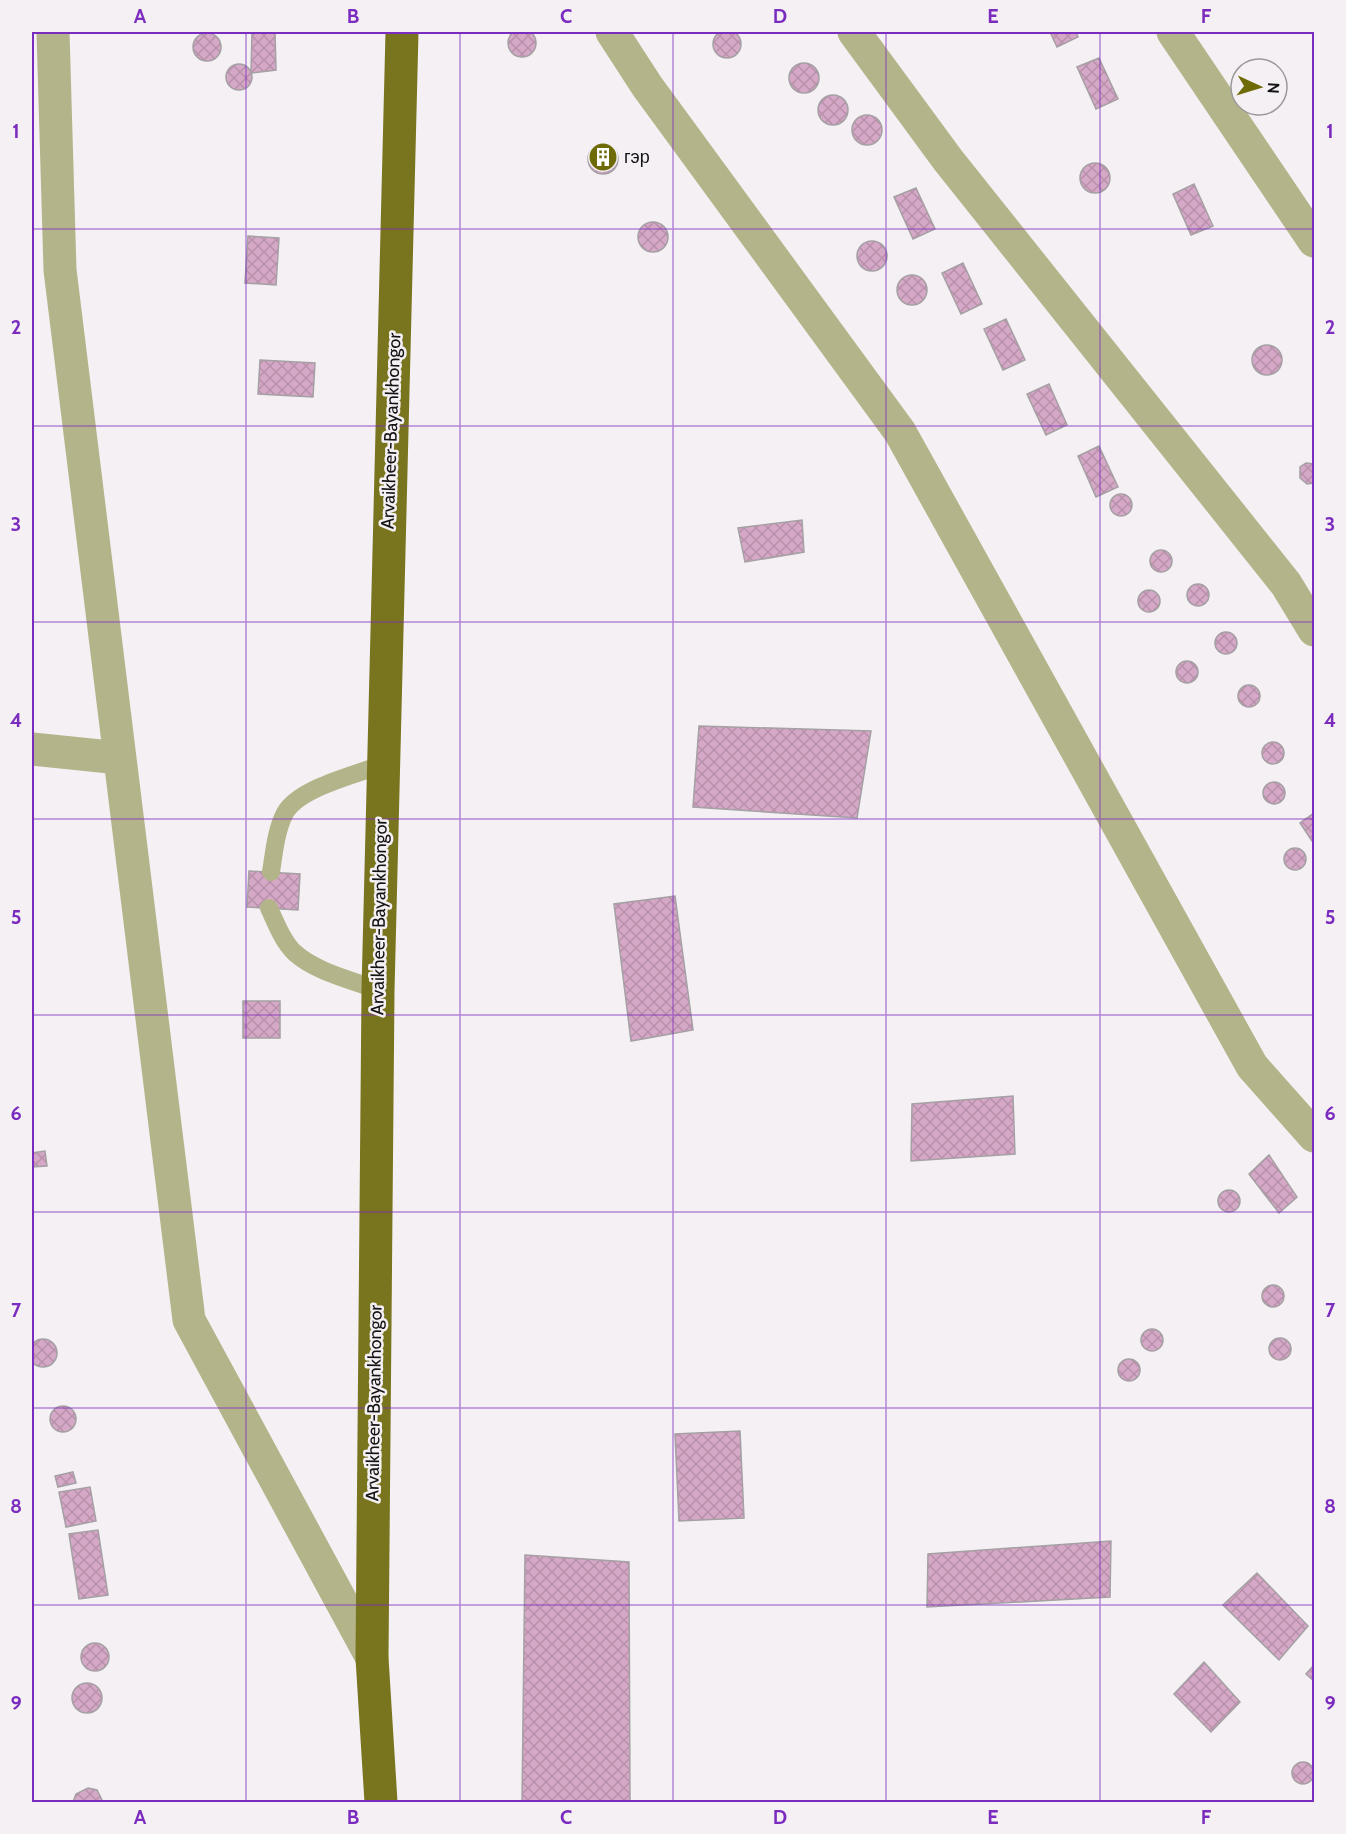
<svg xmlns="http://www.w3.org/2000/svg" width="1346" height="1834" font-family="Cabin,sans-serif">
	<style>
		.building { fill: url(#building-cross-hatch); stroke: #a4a0a3; stroke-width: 1.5 }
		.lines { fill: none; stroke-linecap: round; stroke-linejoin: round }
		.service { stroke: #b4b48a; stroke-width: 18 }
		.minor { stroke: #b4b48a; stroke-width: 33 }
		.trunk { stroke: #78751e; stroke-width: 33 }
		.grid { fill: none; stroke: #7b2cbf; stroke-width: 1.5; stroke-opacity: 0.55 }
		.labels { text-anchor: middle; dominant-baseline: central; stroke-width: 5; stroke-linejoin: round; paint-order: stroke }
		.poi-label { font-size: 18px; fill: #141314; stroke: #f5f0f3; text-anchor: start }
		.street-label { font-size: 18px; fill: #141314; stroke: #f5f0f3 }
		.neatline { fill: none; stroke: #7b2cbf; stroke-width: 2 }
		.grid-label { font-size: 20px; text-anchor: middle; font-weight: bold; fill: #7b2cbf }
	</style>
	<defs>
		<pattern id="building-cross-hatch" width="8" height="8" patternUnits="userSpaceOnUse" patternTransform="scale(1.5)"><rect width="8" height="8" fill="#d6a8c7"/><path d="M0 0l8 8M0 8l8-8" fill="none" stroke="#b790aa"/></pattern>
	</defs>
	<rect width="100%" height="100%" fill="#f5f0f3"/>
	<path class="building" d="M508 43a14 14 0 1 1 28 0a14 14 0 1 1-28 0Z
		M713 44a14 14 0 1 1 28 0a14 14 0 1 1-28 0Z
		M252,32H275L276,70L251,73Z
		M1050,32H1076L1078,37L1057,47Z
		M193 47a14 14 0 1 1 28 0a14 14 0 1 1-28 0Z
		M1099,58L1118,99L1096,109L1077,67Z
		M789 78a15 15 0 1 1 30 0a15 15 0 1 1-30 0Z
		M226 77a13 13 0 1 1 26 0a13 13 0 1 1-26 0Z
		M818 110a15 15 0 1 1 30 0a15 15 0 1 1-30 0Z
		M852 130a15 15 0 1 1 30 0a15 15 0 1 1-30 0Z
		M588 159a15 15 0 1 1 30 0a15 15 0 1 1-30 0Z
		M1080 178a15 15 0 1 1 30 0a15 15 0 1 1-30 0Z
		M1194,184L1213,226L1191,235L1173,194Z
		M916,188L935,229L913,239L894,197Z
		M638 237a15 15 0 1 1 30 0a15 15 0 1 1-30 0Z
		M248,236L279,238L276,285L245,283Z
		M857 256a15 15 0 1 1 30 0a15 15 0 1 1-30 0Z
		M963,263L982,304L961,314L942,273Z
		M897 290a15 15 0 1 1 30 0a15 15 0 1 1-30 0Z
		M1006,319L1025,360L1003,370L984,329Z
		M1252 360a15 15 0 1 1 30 0a15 15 0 1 1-30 0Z
		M260,360L315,363L313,397L258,394Z
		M1049,384L1067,425L1046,435L1027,394Z
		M1099,446L1118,487L1096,497L1078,456Z
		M1306,463L1314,464V483L1307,484L1300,478V467Z
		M1110 505a11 11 0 1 1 22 0a11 11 0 1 1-22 0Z
		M802,520L804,552L745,562L738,528Z
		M1150 561a11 11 0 1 1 22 0a11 11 0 1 1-22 0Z
		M1187 595a11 11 0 1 1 22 0a11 11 0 1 1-22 0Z
		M1138 601a11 11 0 1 1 22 0a11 11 0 1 1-22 0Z
		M1215 643a11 11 0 1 1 22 0a11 11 0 1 1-22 0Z
		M1176 672a11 11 0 1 1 22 0a11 11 0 1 1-22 0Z
		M1238 696a11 11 0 1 1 22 0a11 11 0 1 1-22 0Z
		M699,726L871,731L857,818L693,807Z
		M1262 753a11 11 0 1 1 22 0a11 11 0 1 1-22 0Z
		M1263 793a11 11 0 1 1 22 0a11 11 0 1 1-22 0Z
		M1314,813V844L1300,823Z
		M1284 859a11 11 0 1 1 22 0a11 11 0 1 1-22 0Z
		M249,871L300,874L298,910L247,907Z
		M675,896L693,1030L631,1041L614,904Z
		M243,1001H280V1038H243Z
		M1013,1096L1015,1154L911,1161L912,1104Z
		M45,1151L47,1166L32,1167V1153Z
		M1269,1155L1297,1197L1279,1213L1249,1174Z
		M1218 1201a11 11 0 1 1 22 0a11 11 0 1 1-22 0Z
		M1262 1296a11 11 0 1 1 22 0a11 11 0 1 1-22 0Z
		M1141 1340a11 11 0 1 1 22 0a11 11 0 1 1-22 0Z
		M1269 1349a11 11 0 1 1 22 0a11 11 0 1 1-22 0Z
		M29 1353a14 14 0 1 1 28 0a14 14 0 1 1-28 0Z
		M1118 1370a11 11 0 1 1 22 0a11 11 0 1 1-22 0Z
		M50 1419a13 13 0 1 1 26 0a13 13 0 1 1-26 0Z
		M740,1431L744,1518L679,1521L675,1434Z
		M73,1472L76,1483L58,1487L55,1476Z
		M90,1487L96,1521L66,1527L59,1492Z
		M98,1530L108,1595L79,1599L69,1534Z
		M1111,1541L1110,1597L927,1607L928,1554Z
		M525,1555L629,1562L630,1802H522Z
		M1257,1573L1308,1626L1279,1660L1223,1605Z
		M81 1657a14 14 0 1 1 28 0a14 14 0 1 1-28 0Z
		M1204,1662L1240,1702L1211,1732L1174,1694Z
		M1314,1665V1681L1306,1674Z
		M72 1698a15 15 0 1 1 30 0a15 15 0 1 1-30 0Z
		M1292 1773a11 11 0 1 1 22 0a11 11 0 1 1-22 0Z
		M88,1788L97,1790L103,1802H73L76,1794Z"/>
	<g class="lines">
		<path class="service" d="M271,872C274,853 276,830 285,813C299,788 355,775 381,765
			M269,908C276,923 283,942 295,953C316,972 352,980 378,990"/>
		<path class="minor" d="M53,32L60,270L189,1320L372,1658
			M612,32L647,86L900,432L1252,1066L1314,1136
			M854,32L948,160L1286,584L1314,630
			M1173,32L1314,241
			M32,749L120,758"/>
		<path class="trunk" d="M381,1802L372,1658L378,990L402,32"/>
	</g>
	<path class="grid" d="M246,32V1802M460,32V1802M673,32V1802M886,32V1802M1100,32V1802M32,229H1314M32,426H1314M32,622H1314M32,819H1314M32,1015H1314M32,1212H1314M32,1408H1314M32,1605H1314"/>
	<defs>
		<g id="building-disc" transform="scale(1.5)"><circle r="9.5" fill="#6e6b07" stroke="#f5f0f3"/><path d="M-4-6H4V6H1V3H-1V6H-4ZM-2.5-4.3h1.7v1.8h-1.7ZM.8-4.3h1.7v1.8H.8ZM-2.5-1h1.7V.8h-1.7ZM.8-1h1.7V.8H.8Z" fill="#fff"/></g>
	</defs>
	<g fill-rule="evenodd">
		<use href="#building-disc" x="603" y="157"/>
	</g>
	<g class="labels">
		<g class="poi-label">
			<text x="624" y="157">гэр</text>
		</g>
		<g class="street-label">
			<text transform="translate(391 431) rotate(-88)">Arvaikheer-Bayankhongor</text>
			<text transform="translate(379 917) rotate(-89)">Arvaikheer-Bayankhongor</text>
			<text transform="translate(374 1403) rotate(-89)">Arvaikheer-Bayankhongor</text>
		</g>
	</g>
	<rect width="1346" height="1834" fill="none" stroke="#f5f0f3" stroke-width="66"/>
	<g transform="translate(1259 87) rotate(94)"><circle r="28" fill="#f5f0f3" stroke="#9b989a" stroke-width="1.5"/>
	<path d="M0-4.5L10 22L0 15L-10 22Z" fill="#6e6b07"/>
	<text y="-9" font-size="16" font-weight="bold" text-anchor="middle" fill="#141314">N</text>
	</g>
	<rect x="33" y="33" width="1280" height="1768" class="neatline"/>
	<g class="grid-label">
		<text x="140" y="23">A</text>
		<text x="353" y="23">B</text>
		<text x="566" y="23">C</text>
		<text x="780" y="23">D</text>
		<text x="993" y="23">E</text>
		<text x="1206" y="23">F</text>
		<text x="16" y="138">1</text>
		<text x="1330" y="138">1</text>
		<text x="16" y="334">2</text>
		<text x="1330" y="334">2</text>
		<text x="16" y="531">3</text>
		<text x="1330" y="531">3</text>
		<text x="16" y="727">4</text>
		<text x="1330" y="727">4</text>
		<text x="16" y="924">5</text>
		<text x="1330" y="924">5</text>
		<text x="16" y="1120">6</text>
		<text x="1330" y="1120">6</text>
		<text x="16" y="1317">7</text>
		<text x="1330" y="1317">7</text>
		<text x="16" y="1513">8</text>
		<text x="1330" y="1513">8</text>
		<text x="16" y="1710">9</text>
		<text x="1330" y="1710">9</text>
		<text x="140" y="1824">A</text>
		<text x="353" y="1824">B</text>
		<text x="566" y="1824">C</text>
		<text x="780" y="1824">D</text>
		<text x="993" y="1824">E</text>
		<text x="1206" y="1824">F</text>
	</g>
</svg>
